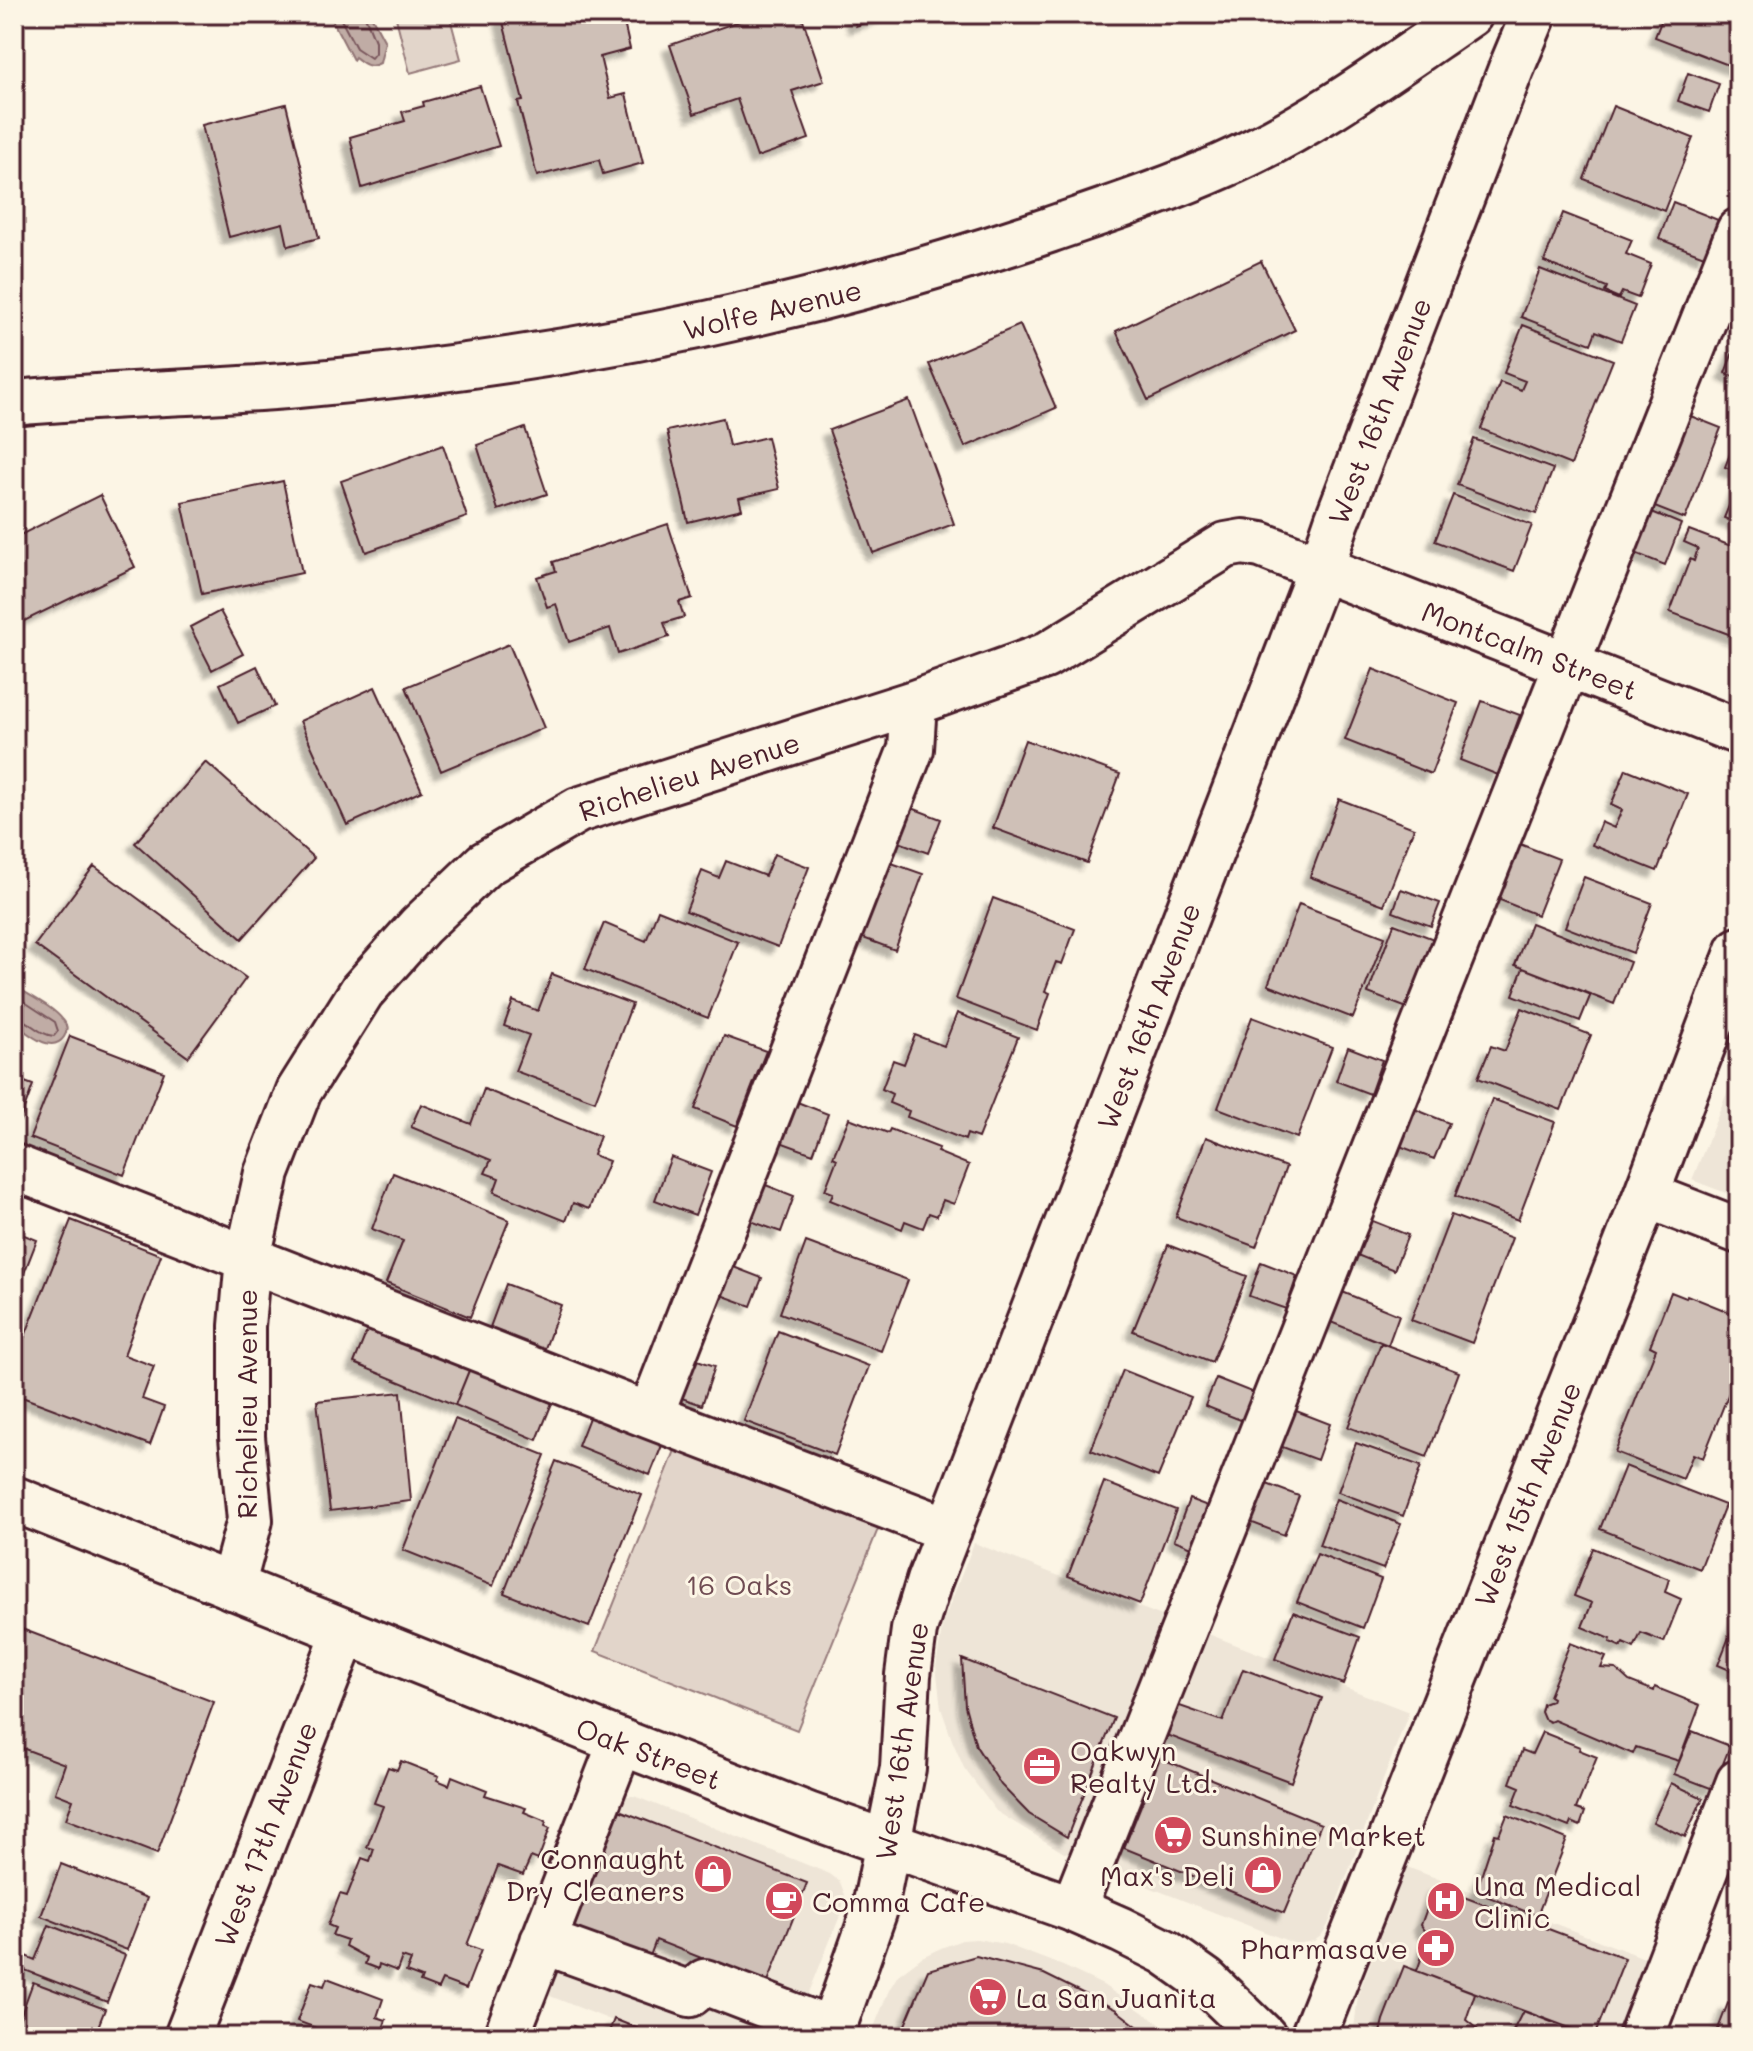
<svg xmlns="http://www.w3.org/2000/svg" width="1753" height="2051" font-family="Mali,sans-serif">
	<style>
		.built { fill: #eee5d7 }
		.green { fill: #e2d5ca; stroke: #967a7a; stroke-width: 2 }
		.water { fill: #c0aca5; stroke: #917474; stroke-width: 2 }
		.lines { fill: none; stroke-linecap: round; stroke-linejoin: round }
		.shore { stroke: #79575c; stroke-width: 2 }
		.building { fill: #cfc0b7; stroke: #4a1f2b; stroke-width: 2; filter: url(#shadow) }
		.minor-casing { stroke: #4a1f2b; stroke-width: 50 }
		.major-casing { stroke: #4a1f2b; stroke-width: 50 }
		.minor { stroke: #fcf5e5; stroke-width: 44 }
		.major { stroke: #fcf5e5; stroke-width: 44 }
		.labels { text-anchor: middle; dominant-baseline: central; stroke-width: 6; stroke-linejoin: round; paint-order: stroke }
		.street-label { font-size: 28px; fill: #4a1f2b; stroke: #fcf5e5 }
		.park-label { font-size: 28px; fill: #704c53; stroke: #fcf5e5 }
		.poi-label { font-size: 28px; fill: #4a1f2b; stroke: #fcf5e5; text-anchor: start }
	</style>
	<defs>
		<filter id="shadow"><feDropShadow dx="-7" dy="7" stdDeviation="2" flood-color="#0004"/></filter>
	</defs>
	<rect width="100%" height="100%" fill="#fcf5e5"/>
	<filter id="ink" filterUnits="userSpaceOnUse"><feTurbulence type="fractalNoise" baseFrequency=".0125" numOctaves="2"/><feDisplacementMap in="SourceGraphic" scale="16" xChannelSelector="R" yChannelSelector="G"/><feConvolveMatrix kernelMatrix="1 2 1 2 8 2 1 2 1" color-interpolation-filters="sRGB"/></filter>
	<g filter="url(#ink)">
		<path class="built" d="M1739,1063V1198L1692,1180Z
			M974,1543L1409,1712L1328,1925L1321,1936L1314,1941L1296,1944L1123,1877L1118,1872V1845L1064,1853L996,1811L964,1768L952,1740L941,1708L936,1666L943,1622Z
			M627,1796H634L830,1874L840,1882L845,1895L842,1911L791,2037H653L545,1994L616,1811Z
			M1407,1867L1668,1967L1641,2037H1353L1358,1995Z
			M977,1939L1005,1944L1063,1966L1103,1985L1179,2037H870L889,1990L898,1975L922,1957L941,1948L962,1940Z"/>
		<path class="green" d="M395,14H449L461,59L410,73Z
			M680,1438L882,1519L797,1730L595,1651Z"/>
		<path class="water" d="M329,14H370L385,42L380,63C369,69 364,64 355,57L353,60Z
			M15,986C30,996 52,1006 63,1020C68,1026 68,1031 64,1037C51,1056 26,1031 14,1023Z"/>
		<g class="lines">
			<path class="shore" d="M338,14L356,48L371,58L375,53V41L364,14
				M14,995L55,1022L58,1031L54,1036C38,1035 29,1019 14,1017"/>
		</g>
		<path class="building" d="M501,14H622L630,49L600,57L610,98L626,94L643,163L603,174L599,160L537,176L518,102L523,101Z
			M760,14H801L824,81L792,91L809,139L757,157L737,99L694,114L670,45Z
			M852,14H888L856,26Z
			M1664,14H1739V69L1655,37Z
			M1688,73L1719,84L1709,112L1678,101Z
			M480,86L499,146L362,188L350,137L405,121L402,112L424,106L423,102Z
			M286,104L319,238L288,246L283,223L229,237L202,125Z
			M1613,106L1693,138L1664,211L1584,179Z
			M1673,202L1718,220L1704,256L1659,239Z
			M1563,213L1632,240L1626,254L1651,264L1638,298L1622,292L1619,298L1605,292L1607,287L1544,262Z
			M1261,261L1295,330L1148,400L1116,331Z
			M1540,269L1635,306L1621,341L1596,331L1591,344L1521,317Z
			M1020,325L1056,408L965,447L929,364Z
			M1523,325L1613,360L1571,465L1481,429L1500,382L1521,390L1525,381L1504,373Z
			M1739,337V379L1725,373Z
			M909,400L954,524L873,553L829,430Z
			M1683,413L1721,428L1685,519L1647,504Z
			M723,418L729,446L767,437L779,489L739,498L742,509L688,522L667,431Z
			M525,428L547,494L498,510L477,445Z
			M1474,439L1553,469L1536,514L1457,485Z
			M443,445L467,517L366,552L341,481Z
			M1739,445V473L1725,467L1730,454L1735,456Z
			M283,481L302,573L202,594L182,502Z
			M1739,481V524L1724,518Z
			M100,495L135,567L14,626V538Z
			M1453,495L1532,525L1514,571L1435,541Z
			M1647,510L1681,524L1665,565L1630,551Z
			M668,524L692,598L679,602L684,617L664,623L669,637L618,654L610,628L569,642L556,604L547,607L537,577L556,571L553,562Z
			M1689,530L1739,549V638L1670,612L1690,559L1694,561L1698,548L1684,542Z
			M220,611L243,654L212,670L190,627Z
			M509,644L544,728L441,771L406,687Z
			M257,666L275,706L238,723L220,684Z
			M1373,669L1458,703L1431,774L1345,740Z
			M375,687L422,791L347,825L300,721Z
			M1482,701L1520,715L1498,775L1460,760Z
			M1025,740L1120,774L1087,863L993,828Z
			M206,762L314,858L242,939L135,843Z
			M1626,769L1688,794L1657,871L1592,845L1601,822L1614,828L1622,810L1611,805Z
			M1339,799L1414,828L1384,905L1310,877Z
			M904,805L941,819L928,853L891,839Z
			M1517,843L1559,859L1537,915L1495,898Z
			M774,854L809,867L778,947L686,911L702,871L719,878L726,861L765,876Z
			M883,860L923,874L895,950L855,935Z
			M94,866L246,978L188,1057L35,945Z
			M1584,877L1652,903L1633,953L1565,927Z
			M1401,889L1440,903L1431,926L1393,912Z
			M993,898L1075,929L1062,964L1056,962L1045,991L1050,993L1037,1030L956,999Z
			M1299,904L1385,937L1353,1018L1268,985Z
			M658,910L738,942L708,1018L585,969L604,923L646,941Z
			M1531,923L1630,962L1614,1004L1515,965Z
			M1394,924L1434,939L1407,1008L1368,993Z
			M1523,968L1591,994L1580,1021L1513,995Z
			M552,974L632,1004L595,1101L515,1071L529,1035L504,1026L513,1001L538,1011Z
			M1522,1008L1591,1035L1561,1110L1478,1078L1491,1046L1505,1051Z
			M957,1013L1018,1037L978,1138L967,1134L965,1140L907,1117L909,1111L889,1103L892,1094L882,1089L893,1060L904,1064L915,1035L944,1046Z
			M1252,1017L1332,1047L1297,1138L1218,1108Z
			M70,1036L164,1072L124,1175L30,1138Z
			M724,1036L766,1051L737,1126L695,1109Z
			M1348,1047L1382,1060L1370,1094L1336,1081Z
			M14,1078L33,1085L16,1131H14Z
			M484,1089L600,1136L593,1155L609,1161L589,1209L573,1203L566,1221L494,1192L499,1178L485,1173L491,1160L411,1127L421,1104L471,1124Z
			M787,1098L828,1114L813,1154L772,1139Z
			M1492,1099L1555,1122L1518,1220L1455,1196Z
			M1412,1108L1449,1123L1434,1159L1397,1145Z
			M849,1118L888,1133L890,1129L939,1148L937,1152L969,1165L954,1204L943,1200L937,1216L929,1213L923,1228L905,1221L902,1229L830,1200L833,1193L825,1190L837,1159L833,1157Z
			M1206,1137L1286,1167L1256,1247L1176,1217Z
			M671,1157L711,1172L695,1215L655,1200Z
			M393,1173L509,1220L470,1317L386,1283L403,1241L372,1229Z
			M758,1182L794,1196L781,1232L745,1219Z
			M1451,1215L1512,1238L1472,1343L1411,1320Z
			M71,1220L161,1255L124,1355L154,1366L142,1399L164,1407L150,1445L14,1394V1364Z
			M1370,1220L1408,1235L1394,1270L1357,1255Z
			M14,1231L37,1240L14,1299Z
			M806,1242L908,1280L881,1351L780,1313Z
			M1168,1245L1247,1276L1212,1362L1133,1331Z
			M718,1261L762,1278L751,1306L707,1290Z
			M1261,1262L1297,1276L1286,1309L1249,1296Z
			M506,1284L561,1305L544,1351L489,1330Z
			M1340,1291L1399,1315L1388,1345L1328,1321Z
			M1671,1292L1686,1298L1687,1295L1739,1316V1393L1730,1390L1703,1458L1693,1454L1683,1479L1615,1452L1656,1349L1650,1346Z
			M369,1326L470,1368L455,1405L354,1363Z
			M778,1331L869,1366L835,1455L744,1421Z
			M1381,1343L1459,1372L1427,1457L1348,1427Z
			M680,1354L715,1366L702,1405L667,1393Z
			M470,1368L552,1403L537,1440L455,1405Z
			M1123,1370L1191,1397L1158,1477L1091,1450Z
			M1216,1378L1254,1393L1243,1421L1205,1406Z
			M401,1392L411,1501L330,1511L317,1401Z
			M1291,1409L1330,1424L1317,1460L1277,1445Z
			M590,1415L663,1443L650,1475L578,1446Z
			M455,1419L545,1455L493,1586L403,1550Z
			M1356,1443L1421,1466L1403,1516L1338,1492Z
			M556,1461L642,1495L589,1627L504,1593Z
			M1625,1466L1725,1505L1700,1569L1600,1529Z
			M1104,1482L1176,1510L1140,1604L1068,1576Z
			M1264,1483L1299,1496L1284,1535L1250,1522Z
			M1189,1499L1213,1508L1197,1549L1174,1540Z
			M1336,1499L1401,1524L1383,1569L1319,1545Z
			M1593,1548L1669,1579L1665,1592L1681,1599L1664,1642L1641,1633L1634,1648L1623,1643L1621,1647L1610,1642L1611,1639L1582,1627L1592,1603L1574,1596Z
			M1317,1554L1381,1579L1363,1628L1297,1602Z
			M1293,1612L1360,1637L1343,1684L1275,1659Z
			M1739,1612V1674L1718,1665Z
			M14,1626L214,1702L157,1854L66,1819L73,1800L55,1793L65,1764L14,1745Z
			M1570,1643L1606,1657L1601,1668L1616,1669L1629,1681L1654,1691L1655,1687L1700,1705L1679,1761L1636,1747L1633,1754L1554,1720L1550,1722L1544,1719L1541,1712L1543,1704L1551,1701L1552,1698L1549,1696Z
			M962,1659L1114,1718L1067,1837L1029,1814L1001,1785L976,1746L965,1706Z
			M1243,1669L1322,1698L1291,1782L1167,1735L1177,1705L1223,1721Z
			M1692,1731L1730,1746L1713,1789L1674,1774Z
			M1542,1732L1580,1747L1579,1750L1597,1757L1576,1809L1585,1812L1580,1826L1571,1822L1569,1827L1513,1805L1520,1787L1510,1783L1522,1750L1532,1754Z
			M1160,1758L1321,1824L1284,1913L1124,1848Z
			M401,1761L439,1776L437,1780L449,1785L452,1776L487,1790L485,1795L526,1808L524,1812L546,1821L545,1826L550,1828L538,1860L531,1857L523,1875L498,1866L467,1945L481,1950L466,1989L442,1980L438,1989L420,1982L422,1978L406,1972L411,1960L402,1957L397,1971L379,1964L378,1969L365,1964L367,1958L345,1946L347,1940L332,1935L335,1928L328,1925L340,1894L347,1896L362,1858L370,1861L374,1849L367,1847L383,1806L374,1803L388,1767L397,1770Z
			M1671,1783L1703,1798L1685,1837L1653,1822Z
			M619,1810L807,1883L767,1984L656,1940L646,1967L569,1936Z
			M1507,1815L1567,1839L1537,1916L1476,1892L1495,1834L1499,1835Z
			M61,1864L147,1898L127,1950L41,1916Z
			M1435,1886L1625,1958L1594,2037L1417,1971L1429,1936L1421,1925Z
			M49,1925L125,1955L107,2002L17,1967L21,1954L35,1960Z
			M976,1956L1044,1974L1115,2009L1151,2037H900L928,1970Z
			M1404,1966L1475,1993L1466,2020L1487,2037H1379L1383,2020Z
			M327,1978L383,1999L377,2017L386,2020L380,2037H340L297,2021L312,1982L324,1986Z
			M33,1982L105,2009L94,2037H21L14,2034Z
			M1728,2003L1739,2008V2037H1715Z
			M1523,2011L1590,2037H1510Z
			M614,2019L644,2031L641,2037H607Z
			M573,2026L600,2037H568Z
			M303,2030L322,2037H300Z"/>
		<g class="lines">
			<g class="minor-casing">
				<path id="minor" d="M14,403C108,394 203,393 298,385C554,362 805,313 1049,230C1107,210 1166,191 1222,166C1310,128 1391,68 1470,14
					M14,1167L650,1416L949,1530
					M1646,1195L1739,1231
					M650,1416L911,749L914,703
					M232,1587L250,1520L242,1437V1326L248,1258L267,1173L299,1091L362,991L420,926L485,864L578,810L914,703L1045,656L1226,545L1243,542L1261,545L1739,732
					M1073,1909L1739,231
					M543,1941L690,1994L705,1982L833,2031
					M187,2037L345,1632
					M506,2037L621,1742
					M830,2037L874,1912L903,1768L908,1675L914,1630L929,1581L1321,568L1337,521L1511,69L1534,14
					M1313,2037L1646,1195L1739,950
					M1641,2037L1739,1782"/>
			</g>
			<g class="major-casing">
				<path id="major" d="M14,1499L621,1742L808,1815L1073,1909L1121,1930L1165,1952L1206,1981L1264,2037"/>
			</g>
			<use href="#minor" class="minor"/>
			<use href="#major" class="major"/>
		</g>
	</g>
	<defs>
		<g id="office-disc" transform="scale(2)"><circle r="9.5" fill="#d1495b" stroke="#fcf5e5"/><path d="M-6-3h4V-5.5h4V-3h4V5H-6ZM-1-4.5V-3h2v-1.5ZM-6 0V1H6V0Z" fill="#fff"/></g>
		<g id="supermarket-disc" transform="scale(2)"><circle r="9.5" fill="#d1495b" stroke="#fcf5e5"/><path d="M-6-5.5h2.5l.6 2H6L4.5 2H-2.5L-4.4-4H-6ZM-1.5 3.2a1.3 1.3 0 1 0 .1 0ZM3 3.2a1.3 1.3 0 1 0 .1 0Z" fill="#fff"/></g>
		<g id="shop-disc" transform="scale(2)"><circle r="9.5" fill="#d1495b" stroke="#fcf5e5"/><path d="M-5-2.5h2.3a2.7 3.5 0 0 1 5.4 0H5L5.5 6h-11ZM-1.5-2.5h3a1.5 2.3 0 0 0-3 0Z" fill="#fff"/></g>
		<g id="cafe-disc" transform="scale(2)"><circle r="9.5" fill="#d1495b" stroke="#fcf5e5"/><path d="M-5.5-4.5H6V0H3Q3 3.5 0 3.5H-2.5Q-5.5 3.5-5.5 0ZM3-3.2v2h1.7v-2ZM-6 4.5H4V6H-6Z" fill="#fff"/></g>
		<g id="hospital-disc" transform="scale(2)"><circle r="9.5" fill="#d1495b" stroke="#fcf5e5"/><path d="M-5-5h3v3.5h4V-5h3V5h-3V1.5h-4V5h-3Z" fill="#fff"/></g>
		<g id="pharmacy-disc" transform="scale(2)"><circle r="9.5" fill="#d1495b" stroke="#fcf5e5"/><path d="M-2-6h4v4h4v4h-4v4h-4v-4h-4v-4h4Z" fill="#fff"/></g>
	</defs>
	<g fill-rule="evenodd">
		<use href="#office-disc" x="1042" y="1766"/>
		<use href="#supermarket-disc" x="1173" y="1835"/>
		<use href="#shop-disc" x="713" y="1874"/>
		<use href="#shop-disc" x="1263" y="1875"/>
		<use href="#cafe-disc" x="784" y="1901"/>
		<use href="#hospital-disc" x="1446" y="1901"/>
		<use href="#pharmacy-disc" x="1436" y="1948"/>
		<use href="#supermarket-disc" x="988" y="1997"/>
	</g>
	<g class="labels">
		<g class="street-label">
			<text transform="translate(772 309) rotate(-13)">Wolfe Avenue</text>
			<text transform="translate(1379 411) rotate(-69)">West 16th Avenue</text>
			<text transform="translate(1530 650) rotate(21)">Montcalm Street</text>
			<text transform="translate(689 776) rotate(-18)">Richelieu Avenue</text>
			<text transform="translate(1148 1016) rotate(-69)">West 16th Avenue</text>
			<text transform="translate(246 1404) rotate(-90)">Richelieu Avenue</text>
			<text transform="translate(1527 1494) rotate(-68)">West 15th Avenue</text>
			<text transform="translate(901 1741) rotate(-82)">West 16th Avenue</text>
			<text transform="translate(649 1753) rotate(21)">Oak Street</text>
			<text transform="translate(265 1834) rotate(-69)">West 17th Avenue</text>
		</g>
		<g class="park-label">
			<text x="739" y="1584">16 Oaks</text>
		</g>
		<g class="poi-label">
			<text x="1070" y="1750">Oakwyn<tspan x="1070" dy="32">Realty Ltd.</tspan></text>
			<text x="1201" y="1835">Sunshine Market</text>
			<text x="685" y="1858" text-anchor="end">Connaught<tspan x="685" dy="32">Dry Cleaners</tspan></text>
			<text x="1235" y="1875" text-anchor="end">Max's Deli</text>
			<text x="1474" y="1885">Una Medical<tspan x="1474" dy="32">Clinic</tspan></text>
			<text x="812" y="1901">Comma Cafe</text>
			<text x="1408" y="1948" text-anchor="end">Pharmasave</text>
			<text x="1016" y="1997">La San Juanita</text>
		</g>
	</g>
	<rect width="1753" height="2051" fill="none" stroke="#fcf5e5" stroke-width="48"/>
	<rect x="24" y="24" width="1705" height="2003" fill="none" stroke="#4a1f2b" stroke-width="3" filter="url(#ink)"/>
</svg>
